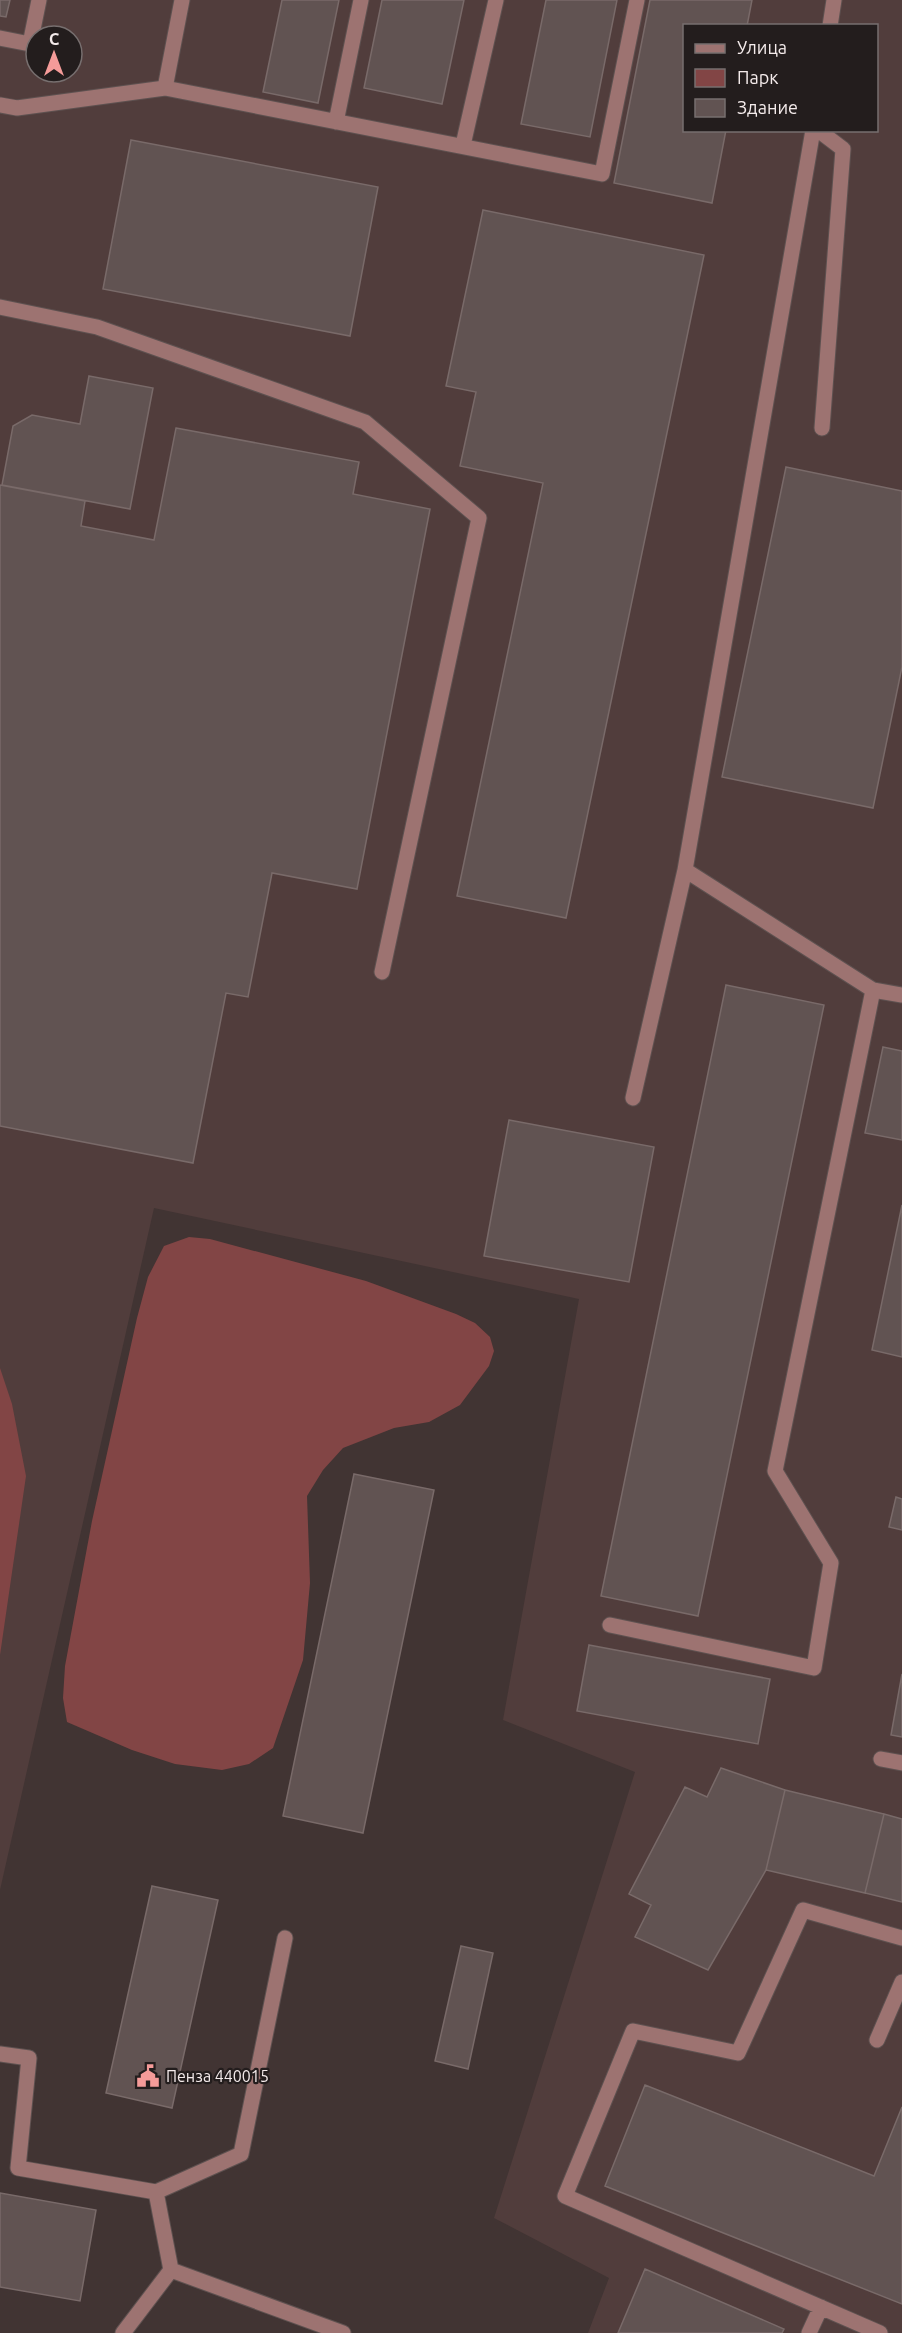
<svg xmlns="http://www.w3.org/2000/svg" width="902" height="2333" font-family="Ubuntu,sans-serif">
	<style>
		.built { fill: #513d3c; fill-rule: evenodd }
		.green { fill: #824545 }
		.building { fill: #615352; stroke: #796a69; stroke-width: 1.5 }
		.lines { fill: none; stroke-linecap: round; stroke-linejoin: round }
		.minor-casing { stroke: #5e5150; stroke-width: 17 }
		.minor { stroke: #9d7371; stroke-width: 15 }
		.labels { text-anchor: middle; dominant-baseline: central; stroke-width: 4.5; stroke-linejoin: round; paint-order: stroke }
		.poi-label { font-size: 16px; fill: #f4ebeb; stroke: #231d1d; text-anchor: start }
	</style>
	<rect width="100%" height="100%" fill="#413433"/>
	<path class="built" d="M0,0H902V2333H588L609,2278L494,2218L635,1772L503,1720L579,1299L154,1208L0,1890ZM684,26H876V130H684ZM36,36H72V72H36Z"/>
	<path class="green" d="M189,1237L210,1239L366,1281L456,1314L475,1323L490,1337L494,1351L489,1366L460,1405L429,1422L394,1428L343,1448L323,1470L307,1496L310,1583L303,1660L273,1748L249,1764L222,1770L175,1764L132,1750L67,1722L63,1698L65,1666L92,1521L137,1318L148,1277L164,1246Z
		M0,1368L12,1404L26,1476L0,1655Z"/>
	<path class="building" d="M0,0H10L6,17L0,16Z
		M282,0H339L318,103L263,92Z
		M382,0H464L442,104L364,88Z
		M546,0H617L590,137L521,124Z
		M650,0H752L747,26H684V130H726L712,203L614,183Z
		M131,140L378,187L350,336L103,289Z
		M483,210L704,255L566,918L457,896L543,483L460,466L476,392L446,386Z
		M89,376L153,388L130,509L2,485L13,426L32,415L80,424Z
		M176,428L359,462L353,494L430,509L357,889L272,873L248,997L226,993L193,1163L0,1126V485L85,501L81,526L154,540Z
		M786,467L902,491V667L873,808L722,777Z
		M726,985L824,1005L698,1616L601,1596Z
		M883,1047L902,1051V1140L865,1133Z
		M509,1120L654,1147L629,1282L484,1256Z
		M902,1205V1357L872,1350Z
		M354,1474L434,1490L363,1833L283,1816Z
		M896,1497L902,1499V1530L889,1527Z
		M589,1645L770,1679L758,1744L577,1711Z
		M902,1674V1737L891,1735Z
		M721,1768L785,1790L766,1870L708,1970L635,1937L651,1905L629,1894L685,1787L707,1797Z
		M785,1790L884,1814L865,1893L766,1870Z
		M884,1814L902,1819V1902L865,1893Z
		M152,1886L218,1900L172,2108L106,2093Z
		M461,1946L493,1953L468,2069L435,2061Z
		M645,2085L874,2176L902,2107V2304L605,2186Z
		M0,2193L96,2210L80,2301L0,2287Z
		M645,2269L784,2329L782,2333H618Z"/>
	<g class="lines">
		<g class="minor-casing">
			<path id="minor" d="M830,26L834,0
				M0,38L30,44L39,0
				M165,88L182,0
				M0,105L17,108L165,88L602,174L637,0
				M336,122L361,0
				M818,130L843,149L822,428
				M463,145L496,0
				M0,307L97,327L365,422L479,518L382,972
				M685,870L813,130
				M633,1098L685,870L873,990
				M610,1625L814,1668L831,1563L775,1471L873,990L902,995
				M881,1759L902,1763
				M877,2040L902,1982
				M0,2054L29,2058L18,2168L156,2192L171,2270L123,2333
				M156,2192L241,2154L285,1938
				M171,2270L343,2333
				M809,2333L821,2307
				M880,2333L565,2196L633,2031L738,2053L803,1910L902,1938"/>
		</g>
		<use href="#minor" class="minor"/>
	</g>
	<defs>
		<g id="civic-bare" transform="scale(1.8)"><path d="M-.6-6.5H3V-4.5H.6V-3L4-1V1h2V6H-6V1h2V-1L-.6-3ZM-1.2 2.5V6h2.4V2.5Z" fill="#f59b99" stroke="#231d1d" stroke-width="2.5" paint-order="stroke"/></g>
	</defs>
	<g fill-rule="evenodd">
		<use href="#civic-bare" x="148" y="2076"/>
	</g>
	<g class="labels">
		<g class="poi-label">
			<text x="166" y="2076">Пенза 440015</text>
		</g>
	</g>
	<rect x="683" y="24" width="195" height="108" fill="#231d1d" stroke="#776f6f" stroke-width="1.5"/>
	<rect x="695" y="44" width="30" height="9" fill="#9d7371" stroke="#776f6f" stroke-width="1.5"/>
	<text x="737" y="54" font-size="18" fill="#f4ebeb">Улица</text>
	<rect x="695" y="69" width="30" height="18" fill="#824545" stroke="#776f6f" stroke-width="1.5"/>
	<text x="737" y="84" font-size="18" fill="#f4ebeb">Парк</text>
	<rect x="695" y="99" width="30" height="18" fill="#615352" stroke="#776f6f" stroke-width="1.5"/>
	<text x="737" y="114" font-size="18" fill="#f4ebeb">Здание</text>
	<g transform="translate(54 54)"><circle r="28" fill="#231d1d" stroke="#776f6f" stroke-width="1.5"/>
	<path d="M0-4.5L10 22L0 15L-10 22Z" fill="#f59b99"/>
	<text y="-9" font-size="16" font-weight="bold" text-anchor="middle" fill="#f4ebeb">С</text>
	</g>
</svg>
